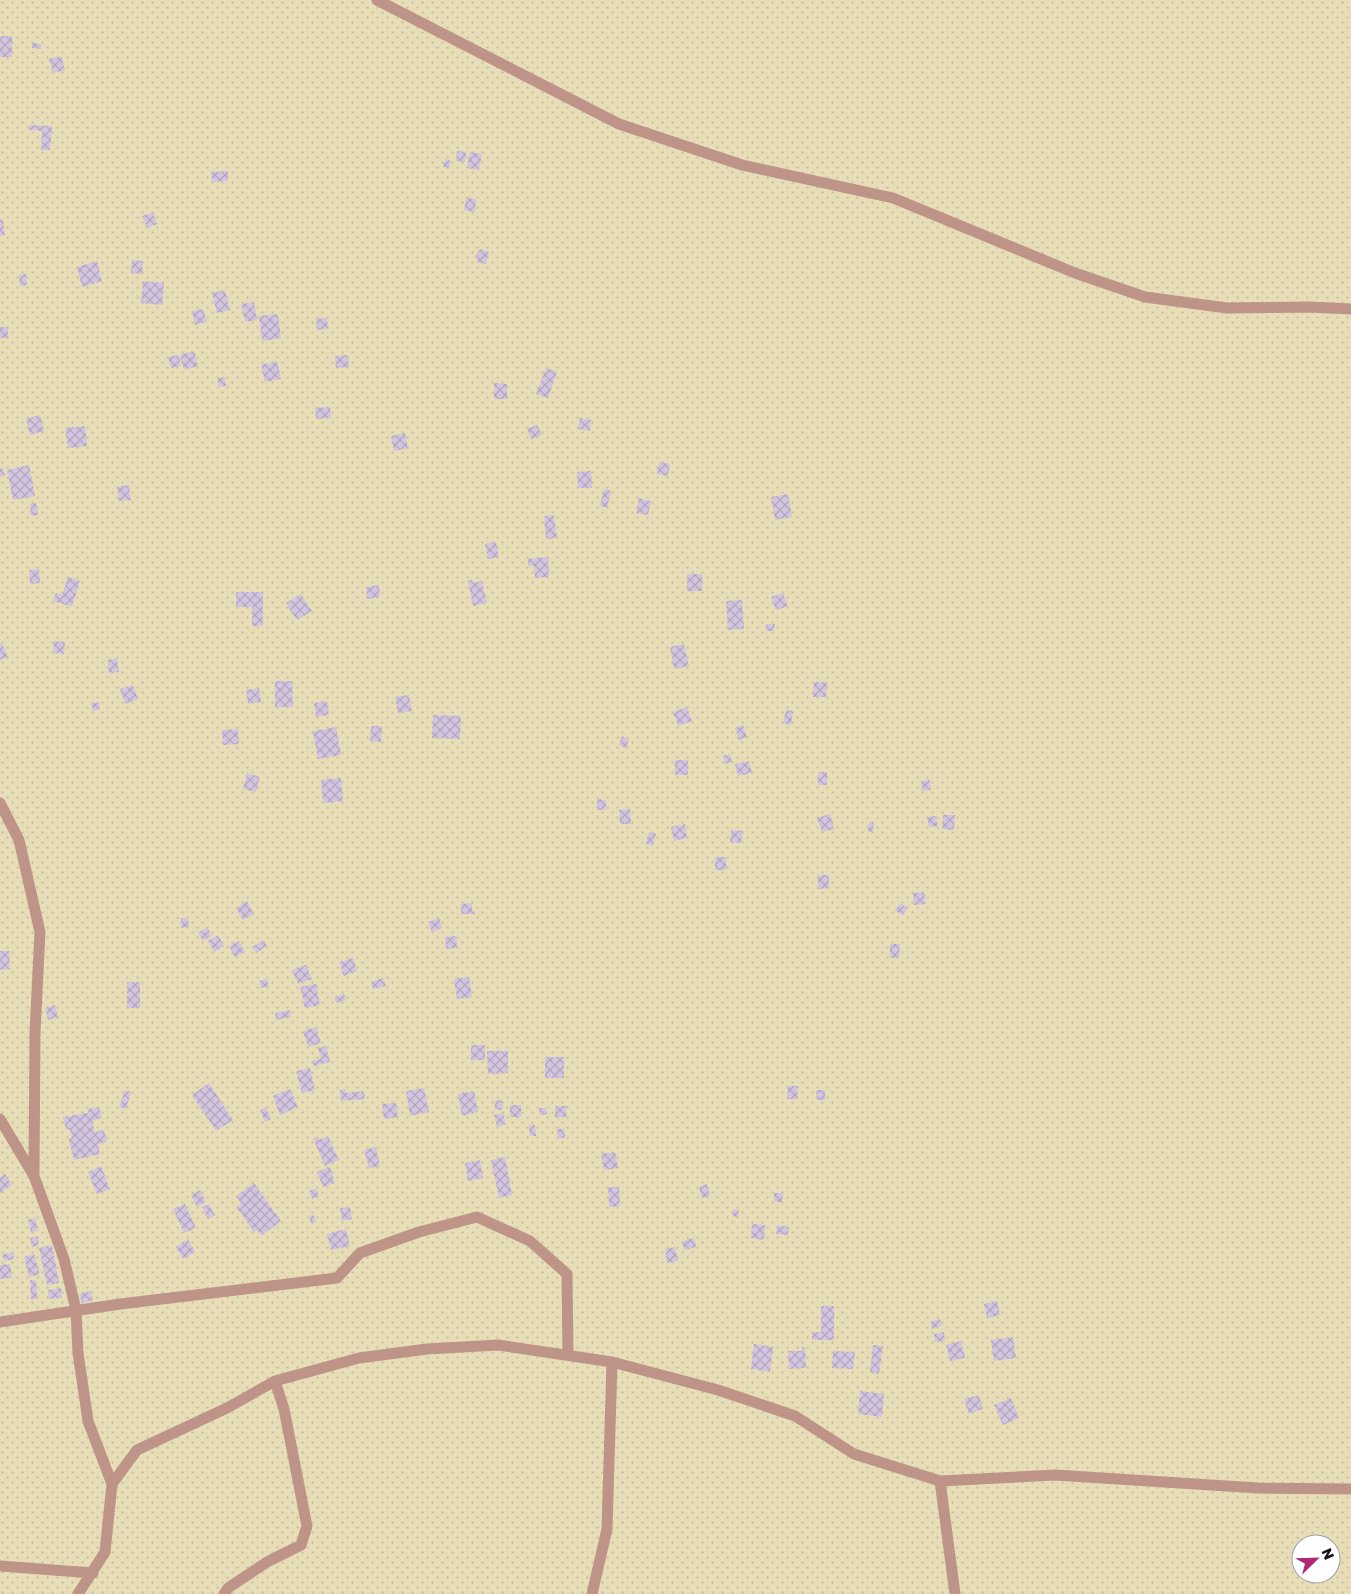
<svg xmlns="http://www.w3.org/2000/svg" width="1351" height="1594" font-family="'Golos Text',sans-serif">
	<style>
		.sand { fill: url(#sand-dots); fill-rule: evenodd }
		.building { fill: url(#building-cross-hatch) }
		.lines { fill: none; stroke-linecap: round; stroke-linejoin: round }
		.minor { stroke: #be9489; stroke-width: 11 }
	</style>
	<defs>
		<pattern id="sand-dots" width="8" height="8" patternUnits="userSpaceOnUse" patternTransform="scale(1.25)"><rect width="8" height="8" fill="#e7deb8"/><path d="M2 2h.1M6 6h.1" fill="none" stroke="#c5bd9e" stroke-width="1.8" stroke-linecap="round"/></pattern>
		<pattern id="building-cross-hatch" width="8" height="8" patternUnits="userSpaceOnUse" patternTransform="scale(1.25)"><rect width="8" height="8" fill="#d3c4df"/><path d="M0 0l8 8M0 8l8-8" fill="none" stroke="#b4a7bf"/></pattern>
	</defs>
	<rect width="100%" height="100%" fill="#f0e0fc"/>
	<path class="sand" d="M0,0H1351V1594H0ZM1301,1544H1331V1574H1301Z"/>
	<path class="building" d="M0,36H12V57H0Z
		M32,43L41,44V49L32,48Z
		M61,56L65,70L53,73L49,59Z
		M29,125L52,126L50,150H41L42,131L29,130Z
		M457,151L466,152L465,162L456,161Z
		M470,152L482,154L479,170L467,168Z
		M445,159L451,161L449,168L443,167Z
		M228,171V181L212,182L211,172Z
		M466,198L476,199L475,212L464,210Z
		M153,212L157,224L147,228L142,216Z
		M3,219L5,235L0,236V220Z
		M480,249L489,252L486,264L477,262L478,258L475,257Z
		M132,260L143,261L142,274L131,273Z
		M97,261L102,281L82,287L77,267Z
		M26,274L27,285L20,286L19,275Z
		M143,281L164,283L162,305L141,303Z
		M225,290L230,310L217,313L212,293Z
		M254,302L257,320L245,322L241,304Z
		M203,309L207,322L195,325L192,311Z
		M278,314L281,338L262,341L259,316Z
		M327,318L328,329L317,330L316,319Z
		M0,327H8V338H0Z
		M194,351L198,366L184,370L180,355Z
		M179,355L181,366L171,368L168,357Z
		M348,355L349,367L336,368L335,356Z
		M277,361L281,379L265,382L261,365Z
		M546,368L557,372L548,398L536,394Z
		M225,377L226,386L218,387V378Z
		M494,383L507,384V399H494Z
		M330,407L331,418L316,419L315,408Z
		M40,415L44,431L30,435L26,419Z
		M580,418L591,420L590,431L578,429Z
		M537,425L542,435L531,439L527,429Z
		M85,426L87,446L68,448L65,428Z
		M405,433L408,448L394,451L391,436Z
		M659,462L670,464L668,476L657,474Z
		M29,465L35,496L13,500L7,470Z
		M3,468L5,475L0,477V469Z
		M591,471L592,488H578L577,472Z
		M129,485L131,500L119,501L117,487Z
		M604,489L611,491L607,508L600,506Z
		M788,494L792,517L775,520L771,497Z
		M639,498L651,501L648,515L636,513Z
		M36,503L38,515L31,516L30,504Z
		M554,515L557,538L546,539L544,516Z
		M496,542L499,557L488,559L485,544Z
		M548,557L549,577L535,578L534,566H528V559Z
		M39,569L40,583L30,584L29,570Z
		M687,574H702V591H687Z
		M68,577L80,581L72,607L53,601L56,593L62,595Z
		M472,580L473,583L482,581L487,603L473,606L468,581Z
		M379,585L380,597L367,599L366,587Z
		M236,592H263V626H252V607H236Z
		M783,593L788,606L776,610L771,597Z
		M301,594L312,611L297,620L286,603Z
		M742,600L744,629L728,630L726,601Z
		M766,624H775L774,631H766Z
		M54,641L65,642L64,654L53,653Z
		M2,643L8,657L0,660V644Z
		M684,644L689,666L674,669L670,647Z
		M117,658L119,672L109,673L108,660Z
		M275,681H292L293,707H275Z
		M814,682H827L826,697H813Z
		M133,685L138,699L125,704L120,689Z
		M259,688L261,702L248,704L246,690Z
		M409,695L412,711L398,713L395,697Z
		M327,701L329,715L316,717L314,703Z
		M99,702L100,709L93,711L91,704Z
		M687,707L692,721L678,726L673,712Z
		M786,710L793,711L791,725L783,723Z
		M433,715L461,716L460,739L432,738Z
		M743,725L747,737L739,740L735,728Z
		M371,726H382L381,742L370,741Z
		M336,727L341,755L318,759L313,731Z
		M238,729L239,744L223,745L222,730Z
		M622,736L629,739L626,748L619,745Z
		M730,754L732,762L725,764L723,756Z
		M675,760H688V775H675Z
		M749,761L752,773L738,776L735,764Z
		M818,772H827V785H818Z
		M247,773L260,777L256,792L243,789Z
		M341,778L343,801L323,803L321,780Z
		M930,780L931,790L922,791L921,781Z
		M597,799L606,800V810H597Z
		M630,809L631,824H620L619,810Z
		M830,814L834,829L822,832L817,818Z
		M943,815H955L954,830L942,829Z
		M936,816L938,826L929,827L927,817Z
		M869,822H874L873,832L868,831Z
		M685,824L687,838L674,841L671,827Z
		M731,830L743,831L741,843L730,842Z
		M649,832L656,834L653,846L646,844Z
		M715,857H726V870H715Z
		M818,875H829V888L818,889Z
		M924,892L926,904L914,905L913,893Z
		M247,901L254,914L243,920L236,908Z
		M472,903V911H475V914H461V904Z
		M900,903L908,908L903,915L895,911Z
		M181,918H188L189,927L181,928Z
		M439,918L442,928L432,932L428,922Z
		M207,927L212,936L203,941L198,933Z
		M218,935L224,946L214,952L208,941Z
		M456,936L457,948L446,949L445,937Z
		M264,940L267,946L256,953L252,947Z
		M239,941L245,952L235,957L229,946Z
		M890,944H900L899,958H890Z
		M0,951H9L10,969L0,970Z
		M353,958L357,971L344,976L339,962Z
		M306,965L312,979L298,984L292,970Z
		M469,977L472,997L457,999L454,979Z
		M383,978L386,986L373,989L371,982Z
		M267,979L269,986L261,988L259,981Z
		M127,982H140V1008H127Z
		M316,984L320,1005L305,1008L300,987Z
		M344,994L346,1000L336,1003L334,997Z
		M55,1005L58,1017L48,1020L45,1008Z
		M290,1010L291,1017L276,1020L275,1013Z
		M316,1027L321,1043L308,1047L303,1031Z
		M471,1045H485V1060H471Z
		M326,1046L330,1062L314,1066L312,1061L321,1059L318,1048Z
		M487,1051H508V1073L488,1074Z
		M545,1057H564V1078H545Z
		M310,1068L315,1090L302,1093L296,1071Z
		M209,1083L233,1120L216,1131L192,1095Z
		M788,1086H798L797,1099H787Z
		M424,1088L429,1112L410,1116L406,1091Z
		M290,1089L298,1107L280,1115L273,1096Z
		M345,1089L346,1093L364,1091L365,1099L341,1101L340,1090Z
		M125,1090L131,1092L126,1109L119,1107Z
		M816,1090H825V1100H817Z
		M474,1091L478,1112L462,1116L458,1094Z
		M496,1100L503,1101L502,1110L494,1109Z
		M396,1103L398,1117L384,1119L382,1104Z
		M510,1105H521V1117H510Z
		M555,1106H567L566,1117H555Z
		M99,1107L102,1118L92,1121L95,1132L104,1130L107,1142L98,1144L100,1154L74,1160L69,1140L72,1137L70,1130L66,1129L63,1117L88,1113L89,1109Z
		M266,1107L271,1119L265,1122L260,1110Z
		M539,1108H546L547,1114L540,1115Z
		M503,1113L506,1124L497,1127L494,1115Z
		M529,1125H535L536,1136H530Z
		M557,1129H564L565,1138H558Z
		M328,1136L339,1160L325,1166L313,1138L317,1137L318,1140Z
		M376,1147L380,1166L369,1168L364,1150Z
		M615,1152L618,1168L604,1170L601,1154Z
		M505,1157L512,1195L499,1198L491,1160Z
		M480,1160L483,1178L468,1181L465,1163Z
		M101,1166L110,1189L97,1194L88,1172Z
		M330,1167L335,1183L323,1187L317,1172Z
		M5,1174L12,1185L0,1193V1177Z
		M254,1183L281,1221L261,1236L257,1230L254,1232L237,1208L241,1203L236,1196Z
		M707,1184L710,1196L702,1198L699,1187Z
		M608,1187H619L620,1206L609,1207Z
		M316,1188L319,1196L312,1199L309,1191Z
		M200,1190L206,1202L197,1207L191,1195Z
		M774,1193H783L782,1202H774Z
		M185,1204L196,1228L184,1233L173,1209Z
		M209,1204L215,1215L208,1219L202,1207Z
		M350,1207L352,1219L342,1221L340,1208Z
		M733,1209L739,1210L738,1217L732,1216Z
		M314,1215L316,1222L311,1224L309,1216Z
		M35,1218L38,1231L31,1232L28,1220Z
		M752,1224L765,1225L764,1240L751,1238Z
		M777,1225L789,1227L788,1235L776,1234Z
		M346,1229L350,1246L331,1250L327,1234Z
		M38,1236L39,1245L32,1247L30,1238Z
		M694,1238L696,1247L684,1250L682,1241Z
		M188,1239L195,1252L183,1259L176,1247Z
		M52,1245L59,1283L47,1285L39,1248Z
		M675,1247L678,1261L667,1263L665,1249Z
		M13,1252L14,1259L4,1261L2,1255Z
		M34,1254L40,1274L29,1277L24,1257Z
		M10,1264L12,1278L0,1279V1265Z
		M30,1280H36L37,1299H31Z
		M61,1288L62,1298L49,1299L48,1290Z
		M91,1291L93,1300L82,1303L79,1294Z
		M997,1301L1000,1315L987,1318L984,1304Z
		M821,1306H834V1340H812V1332H821Z
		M940,1319L942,1325L932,1329L930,1322Z
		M944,1332L945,1341L935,1342L934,1334Z
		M1013,1337L1016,1358L994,1361L991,1340Z
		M961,1341L965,1358L950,1361L946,1345Z
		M754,1344L773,1347L770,1372L751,1369Z
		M873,1345L883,1346L879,1374L870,1372Z
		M802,1347H805L806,1368L789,1369L788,1351H802Z
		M833,1351L855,1352L853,1369L832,1368Z
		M860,1391L884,1394L882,1417L858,1414Z
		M979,1395L983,1409L969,1414L964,1399Z
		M1011,1398L1019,1418L1003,1425L994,1405Z"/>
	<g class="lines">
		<path class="minor" d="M377,0L619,124L742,165L893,198L1075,273L1145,297L1227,308L1309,307L1351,309
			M0,803L19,840L40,932L35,1032L34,1174
			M0,1119L34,1176L64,1259L76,1310L78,1353L88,1421L112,1484
			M0,1322L120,1304L337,1278L360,1253L419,1232L477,1217L530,1241L567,1274L568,1355
			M940,1481L1055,1475L1258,1488L1351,1489
			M0,1566L93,1573
			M78,1594L105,1552L112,1484L137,1450L227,1408L275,1381L359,1358L427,1349L498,1345L612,1362L718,1390L795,1416L854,1454L940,1481L955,1594
			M224,1594L228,1588L267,1562L301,1545L307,1526L284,1409L275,1381
			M592,1594L607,1529L612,1362"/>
	</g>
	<g transform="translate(1316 1559) rotate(67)"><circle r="24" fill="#ffffff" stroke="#a2a0a4"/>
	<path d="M0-4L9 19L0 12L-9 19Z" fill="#ad2973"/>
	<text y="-8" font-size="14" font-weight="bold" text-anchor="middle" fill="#17111b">N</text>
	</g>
</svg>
